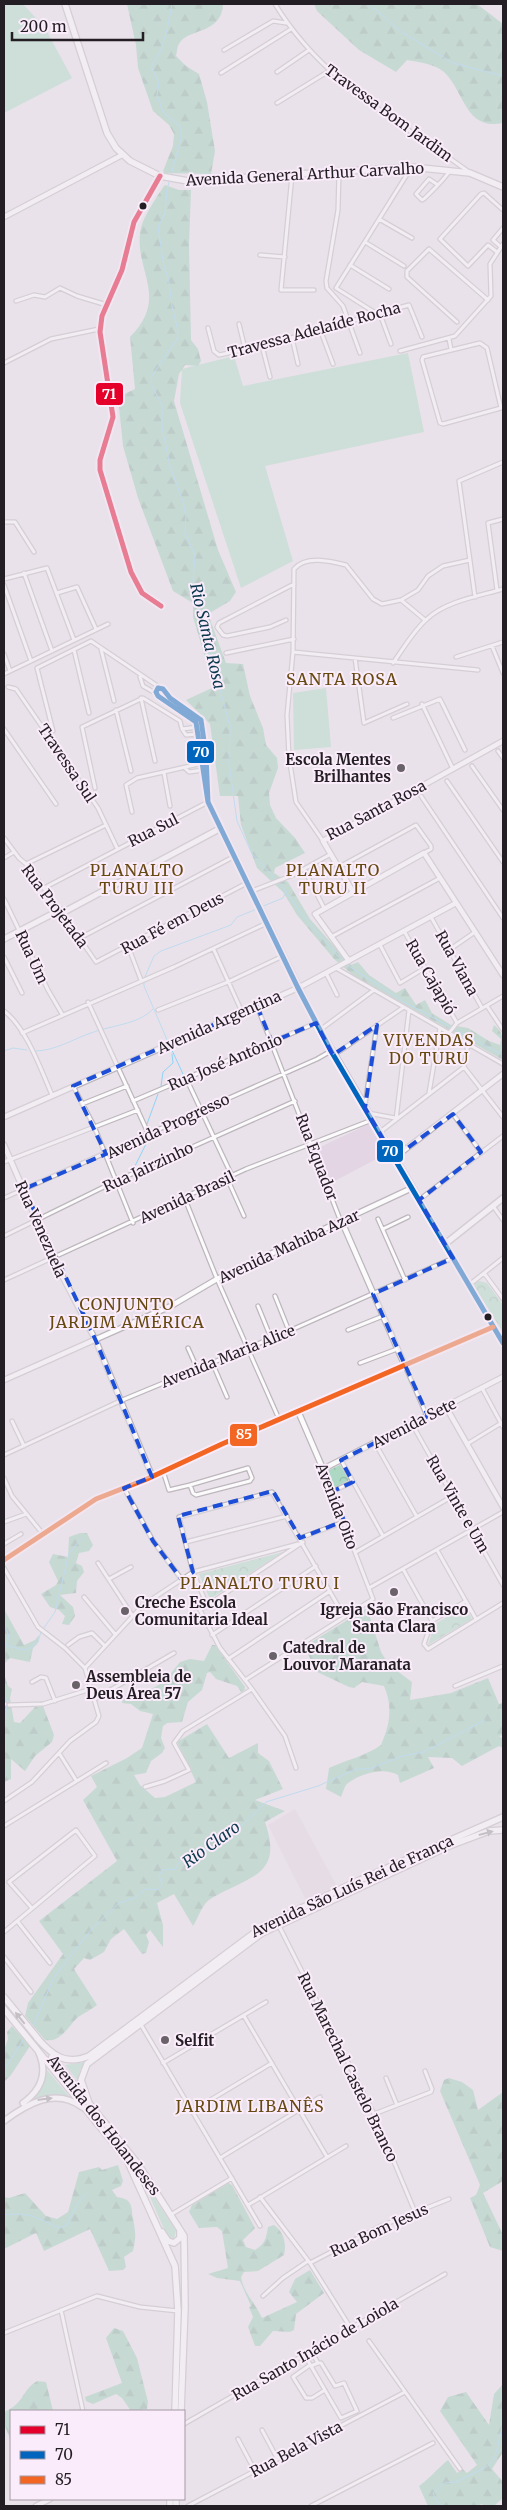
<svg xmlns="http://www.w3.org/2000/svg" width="507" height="2510" font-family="Merriweather,serif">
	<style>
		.built { fill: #e3d5e3 }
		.grass { fill: #add9c4 }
		.forest { fill: url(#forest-firs) }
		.park { fill: url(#park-crowns) }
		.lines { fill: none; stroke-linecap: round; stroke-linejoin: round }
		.stream { stroke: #8fd3f6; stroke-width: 1 }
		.minor-casing { stroke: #bdb7bd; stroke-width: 5.5 }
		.tertiary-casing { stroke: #bdb7bd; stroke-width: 7 }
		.secondary-casing { stroke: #bdb7bd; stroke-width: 8 }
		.primary-casing { stroke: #bdb7bd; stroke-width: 8 }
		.minor { stroke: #fcfbfc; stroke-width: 3 }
		.tertiary { stroke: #fcfbfc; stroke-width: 4.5 }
		.secondary { stroke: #fcfbfc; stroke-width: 5 }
		.primary { stroke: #fcfbfc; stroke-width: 5.5 }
		.bus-1-casing { stroke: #faecfa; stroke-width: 9 }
		.bus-2-casing { stroke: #faecfa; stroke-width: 9 }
		.bus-3-casing { stroke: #faecfa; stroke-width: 9 }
		.bus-1 { stroke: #e4002b; stroke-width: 5 }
		.bus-2 { stroke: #0065bd; stroke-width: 5 }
		.bus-3 { stroke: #f26522; stroke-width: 5 }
		.oneway { fill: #9a989a }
		.marked { fill: none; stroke: #1d4ed8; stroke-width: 4; stroke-dasharray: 10 6; stroke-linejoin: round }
		.bus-dot { fill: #231e23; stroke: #faecfa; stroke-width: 2 }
		.poi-dot { fill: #696369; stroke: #faecfa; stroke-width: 2 }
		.labels { text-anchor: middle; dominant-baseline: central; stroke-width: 4; stroke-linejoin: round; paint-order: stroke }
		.street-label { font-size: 15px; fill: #231e23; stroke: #faecfa }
		.poi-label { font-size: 15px; font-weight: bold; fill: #231e23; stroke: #faecfa; text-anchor: start }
		.water-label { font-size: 16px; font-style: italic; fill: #0b384c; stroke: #faecfa }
		.neighbourhood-label { font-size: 16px; letter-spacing: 1px; fill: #664911; stroke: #faecfa }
		.line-badge { stroke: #faecfa; stroke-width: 2 }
		.badge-label { font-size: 14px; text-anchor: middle; font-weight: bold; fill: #fff }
	</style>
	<defs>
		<pattern id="forest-firs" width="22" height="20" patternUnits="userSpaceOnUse" patternTransform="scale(1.25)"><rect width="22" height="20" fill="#9ecfb9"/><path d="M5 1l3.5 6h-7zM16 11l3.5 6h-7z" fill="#88b19f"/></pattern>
		<pattern id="park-crowns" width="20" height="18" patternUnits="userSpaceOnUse" patternTransform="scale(1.25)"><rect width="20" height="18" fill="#add9c4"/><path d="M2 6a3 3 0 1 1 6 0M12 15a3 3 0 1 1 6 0" fill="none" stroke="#95baa8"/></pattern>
	</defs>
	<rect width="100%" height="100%" fill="#eae2ea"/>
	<path class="built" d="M369,1124L386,1154L331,1183L318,1148Z
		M295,1809L338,1888L307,1902L268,1825Z"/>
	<path class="grass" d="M4,4H23L45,28L72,78L4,113Z
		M408,353L424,432L265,466L293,561L241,588L180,403L182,369L234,356L243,386Z
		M326,688L331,747L294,750L293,693Z
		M86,2062L80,2070L78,2081L65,2065Z
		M47,2070L69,2096V2097L56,2096L31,2100L41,2088Z
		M132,2163L176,2231L174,2239L167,2236L144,2183Z"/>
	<path class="forest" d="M127,4H223C222,35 187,28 179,44C177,47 177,52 176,56L186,66L199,74L207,102L215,151L211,174L165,173L163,171L173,146L174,134L169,125L153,111L138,68L136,45Z
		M314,4H477L503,24V123C465,131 465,92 444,72C435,64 418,62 407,60L396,72L359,50L317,11Z
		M165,185L179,190H191L189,245L191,340L198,349L201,361L198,366L185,365L179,374L174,401L218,550L236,592L230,601L208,614L226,663L243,664L250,696L263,728L266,745L277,758L278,768L269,793L270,805L276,818L295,838L305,853L275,868L274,873L288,882L310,919L351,965L358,962L369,975L396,993L405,988L416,1005L425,1000L432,1013L451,1025L468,1028L489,1041L500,1045L501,1039L492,1031L494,1025C506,1034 503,1046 503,1060L354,976L334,959L297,915L283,892L257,868L241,825L238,796H220L210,724L186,700L214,687L193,617V603L173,591L138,498L123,446L118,397L135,389L130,337C171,296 132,269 141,228C143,218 158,194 165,185Z
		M80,1533H87L93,1545L89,1551L79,1553L76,1563L82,1566L84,1572L77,1581L76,1593L60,1595L73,1607L75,1616L69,1625L62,1624L65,1616L59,1610L50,1607L41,1594L56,1585L58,1581L49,1562L53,1554L68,1557L69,1537Z
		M367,1608L381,1652L389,1665L412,1682L410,1700L451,1693L488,1678L499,1704L503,1703V1735L499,1736L503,1739V1748L499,1746L462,1766L452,1758L428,1757L434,1768L400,1783L398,1775C383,1767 362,1773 348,1783C345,1785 343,1792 341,1797L326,1789L329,1768C346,1760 366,1756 381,1745C390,1724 393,1707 384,1686L362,1682L354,1688L349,1687L315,1671L305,1646Z
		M4,1609L24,1645L35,1640L39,1635L38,1643L33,1648L30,1662L10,1658L4,1664Z
		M212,1645H215L245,1687L244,1691L241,1692L237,1686L216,1679L210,1672L207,1673L202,1690L188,1702L182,1722L167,1723L163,1726L161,1738L165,1748L162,1753L151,1761L146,1773L134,1775L140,1785L155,1798L165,1797L196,1782L177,1742L207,1724L229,1758L258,1743V1753L269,1761L283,1789L255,1800L285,1811L265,1822C284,1876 249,1876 212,1898C202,1903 199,1917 193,1926L174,1894L157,1903L163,1925V1947L150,1930L146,1935L149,1942L146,1953L142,1954L124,1929L111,1939L104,1952L90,1960L84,1958L74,1969L97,2005C91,2010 82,2014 77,2018C68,2027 60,2043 45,2040L25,2016L28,2003L63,1954L39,1921L117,1861L83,1800L97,1787L91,1776L127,1758L142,1748L153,1714L140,1711L131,1704L122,1703L123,1699L142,1694L164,1682L180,1662L190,1659L204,1661Z
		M4,1674L8,1686L12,1689L10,1698L14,1722L20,1723L35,1707L43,1706L54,1735L52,1742L35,1756L25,1771L11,1759V1779L4,1782Z
		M12,2026L30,2046L11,2075L4,2082V2050L8,2039L7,2032Z
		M449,2078L462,2082L473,2090L478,2110L503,2092V2181L483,2193L503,2235V2251L490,2247L470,2198L476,2195L480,2185L440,2091L444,2080Z
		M118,2165L123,2181L121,2186L112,2190L117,2197C133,2199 131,2206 133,2219C136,2234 136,2237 133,2251L124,2257L126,2267L123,2270L109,2271L90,2229L44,2251L36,2233L4,2249V2197L9,2198L25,2193L46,2216L57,2219L68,2212L79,2172L99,2167L102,2170Z
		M228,2183L232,2185L255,2228L243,2240L246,2247L255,2250C265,2244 266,2239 268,2227L274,2225C283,2231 287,2243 284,2255L258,2271L244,2272L241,2277C243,2292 256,2304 262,2318L297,2302L289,2292L295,2279L310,2270L324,2293L296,2314L294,2330L290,2332L273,2331L260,2346H255L248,2327L253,2317L249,2307L251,2306L240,2281L217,2278L208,2274L228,2268L222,2231L217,2227L199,2228L189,2212L192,2205Z
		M114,2328L123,2331L137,2358L148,2402L147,2409L131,2411L122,2398L116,2394L93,2404L86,2401L85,2397L122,2383L106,2338Z
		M37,2381L46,2382L53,2411H11V2441L4,2424V2412C25,2403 21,2391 37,2381Z
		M503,2384V2452L492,2469L503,2482V2498L494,2506H484L482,2504L477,2506H428L419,2486C430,2478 437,2469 448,2460L457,2473L463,2469L467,2473L477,2465L440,2411L448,2397L466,2392L489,2425L494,2394Z"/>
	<path class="park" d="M479,1281L487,1283L503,1305V1332L475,1288L474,1284Z
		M340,1465L349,1480L334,1488L327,1471Z
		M283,1552L210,1599L199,1574Z
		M465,1606L472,1619L428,1645L435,1624Z"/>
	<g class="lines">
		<path class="stream" d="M369,4L403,33L453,63L503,76
			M171,175L181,138V127L163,112L157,95L159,83L151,67L160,52L167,30L172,4
			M170,179L167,189L165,213L158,227L164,266L169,282L172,306L178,331L177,339L152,376L151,384L162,405V427L170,466L183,502L186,516L185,532L195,556L193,581L198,609L230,726L229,764L237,821L252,854L282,886L301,913L343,962
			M261,907L283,898L286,891
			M346,964L406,1003L503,1055
			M168,1042L144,986V979L154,956L161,951L231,925L237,917L257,909
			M170,1046L183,1074
			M4,1051L13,1048L27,1050
			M35,1051C55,1051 73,1039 91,1033C111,1025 138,1025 153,1009
			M161,1086L163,1072L173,1063L172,1054
			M147,1124L158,1094
			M133,1170L146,1144
			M4,1624L9,1636L4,1651
			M43,1629L55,1612L69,1553L82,1538
			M7,1646L26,1650L38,1642L41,1632
			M4,1694L7,1701L4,1734
			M33,2027L54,1977L91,1930L119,1903L135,1898L145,1889L157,1890L162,1885L159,1875L162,1870L176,1869L178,1864L186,1858L212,1847L247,1821L266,1802L318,1786L356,1769H369L402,1756L424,1752L485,1720
			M4,2070L24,2039
			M4,2215C31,2212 35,2217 59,2228L67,2225L77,2204L86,2194
			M439,2506L433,2493L444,2483L456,2482L488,2466L495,2457L503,2424"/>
		<g class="minor-casing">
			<path id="minor" d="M275,4C324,84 397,119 469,172
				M224,50L273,21L286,23
				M277,72L309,50
				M221,73L291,29
				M277,103L329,71
				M339,172L338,210L326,281L327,288L343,306L360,353
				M292,175L281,290H314
				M160,176L134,222L122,270L102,316L100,332L113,417L100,460V470L131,572L142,593L161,606
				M438,185L429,179L416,194L422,200L424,199C433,190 442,182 449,172
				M379,219L412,238
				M365,242L404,266
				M501,247L493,240L503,228
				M497,252L488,245L468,266L440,239L481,194L484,193L503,210
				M260,255L285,257
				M350,265L389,289
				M16,301L34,295L45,297L60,288L77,296L107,305
				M374,312L336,288L411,168
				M380,314L391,344
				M457,322L407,277V271L429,249L488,300
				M239,324L245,349
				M208,328L214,351L219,355L262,346L409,305L422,337
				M320,329L333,364
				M292,338L298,364
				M449,339L451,349
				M480,343L487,348L501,408L443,424L440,423L422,360L423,357Z
				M262,346L270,377
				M400,351L455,336L491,296L490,264L503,244
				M4,363L51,339L99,329
				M4,522H15L34,552
				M24,573L52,651
				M4,579L47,568L74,640
				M4,585L31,661
				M497,590L488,523L503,519
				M57,593L77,587L96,629
				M475,597L459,481L503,462
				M401,600L425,620
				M286,620L270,627L227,636L223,635L217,627L219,623L294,584
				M492,646L503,673
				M101,649L114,701
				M74,650L89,713
				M293,652L478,670
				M226,653L294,639
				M4,654L10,671
				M456,657L503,642
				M355,658L364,723L407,704
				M393,663C403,649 414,630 427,619C446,601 479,596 503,589
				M4,674L108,624
				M140,677L143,686L157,694
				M8,687L16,689L98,808L117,848
				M141,698L155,761
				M422,704L453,769
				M116,710L131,771
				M393,718L440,699L465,750
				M198,727L182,729L186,735L199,734
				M4,729L56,804
				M53,731L37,668L91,641L159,687
				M498,751L503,758
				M472,766L503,810
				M185,768L189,772L204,770
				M164,773L170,806
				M447,781L503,862
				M95,788L82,727L143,698L180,721L182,729
				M421,796L503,918
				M208,802L206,755L201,720L170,698L163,689L158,688L156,692L158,696L196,722L208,802L221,828
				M132,812L126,785L137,778L203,763
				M4,838L19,858L26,864L60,910
				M323,841L296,802L289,757L287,715L293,652L294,569C306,555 330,561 346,565L373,599L382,604L401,600L418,590L428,576L443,566L470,560
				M4,858L14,852
				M26,864L106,825
				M339,867L416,825L431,846V849L424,853
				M304,869L324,908
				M44,888L208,802
				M252,891L293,875L331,854
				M4,899L48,990L62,1014
				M62,913L96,962L247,883
				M431,917L482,1008
				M404,931L457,1023
				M331,937L440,878
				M80,938L235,856
				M380,945L400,983L425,968
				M128,946L141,980
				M214,950L242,1012
				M449,950L475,932
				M4,957L22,993
				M336,968L503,1064
				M326,973L337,995
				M88,1002L149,1135
				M257,1006L341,1222
				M487,1006L503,1030
				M158,1010L228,982L283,956
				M4,1011C26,1027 41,1070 52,1095
				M320,1030L374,990
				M22,1033L174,967L267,923
				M449,1033L457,1023L503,996
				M334,1055L404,1007
				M464,1067L503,1117
				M464,1067L468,1044
				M186,1078L232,1176
				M73,1086L94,1126L133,1223
				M429,1093L440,1028
				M133,1101L316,1023
				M82,1104L127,1086
				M365,1105L377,1025
				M368,1113L395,1118
				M453,1114L481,1152
				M396,1120L409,1010
				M380,1132L464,1067
				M4,1162L138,1110
				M227,1178L244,1216
				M4,1198L317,1059L331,1051
				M185,1199L217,1279L279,1419
				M419,1200L503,1136
				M493,1206L503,1220
				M378,1219L405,1280
				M383,1229L408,1217
				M4,1236L116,1181L295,1101
				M484,1273L503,1299
				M4,1280L246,1169L372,1120
				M469,1285L503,1258
				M275,1296L289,1331
				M258,1306L271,1338
				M348,1330L383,1316
				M188,1348L197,1368
				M212,1362L227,1397
				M360,1363L397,1349
				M405,1366L427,1416
				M482,1388L503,1427
				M12,1421L24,1446
				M412,1424L503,1585
				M375,1443L417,1517
				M467,1444L503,1422
				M4,1455L120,1401L289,1331L453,1258
				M341,1460L383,1536
				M248,1468L252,1478L250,1481L196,1495L193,1493L190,1485Z
				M163,1471L169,1490L190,1485
				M4,1478L12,1496L43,1534
				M124,1488L153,1541L182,1580
				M333,1491L353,1482
				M4,1522L26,1514
				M300,1538L344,1522
				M186,1542L287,1516
				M4,1544L21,1534
				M437,1550L476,1619
				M356,1552L453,1496
				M98,1563L132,1615
				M4,1568L38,1627L65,1648L85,1668L99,1716L96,1722L70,1741L32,1782L4,1801
				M403,1569L432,1621
				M109,1579L131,1567
				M369,1588L503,1512
				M84,1597L115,1634
				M207,1605L193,1572L179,1517L272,1492L344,1616
				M432,1621L424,1644L428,1649L503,1603
				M432,1621L466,1601
				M212,1635L316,1566
				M68,1645L79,1637L92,1633L105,1646
				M228,1659L330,1591
				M85,1668L143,1605L193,1572L298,1544
				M245,1680L373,1599L323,1469
				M32,1682L41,1677L46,1678L55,1701
				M455,1686L503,1666
				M252,1689L285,1736L296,1768
				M95,1699L174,1653
				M4,1704H5
				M9,1705L43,1704L91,1689
				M59,1753L76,1780
				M145,1787L165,1781L189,1770L174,1743L183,1731L252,1689L220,1648L200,1610L303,1542
				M4,1826L106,1763
				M18,1922L50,1963
				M278,1924L374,2114L415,2212
				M4,1932L95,1856L76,1830L9,1882L31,1907
				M4,1957L31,1992
				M244,2016L327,2157
				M140,2023L260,2226
				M163,2063L266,2002
				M386,2078L397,2105
				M192,2111L272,2063
				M374,2114L431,2092L432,2089L425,2071
				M220,2158L320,2097
				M260,2197L310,2263L350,2327
				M248,2205L346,2146
				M172,2214L232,2178
				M310,2263L381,2226L449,2199
				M263,2296L283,2278L308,2261
				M61,2310L83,2411
				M4,2333L97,2296L140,2307L178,2311
				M369,2341L460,2469
				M304,2354L311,2366L318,2363L311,2351
				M310,2365L293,2377L306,2398H312L325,2390
				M311,2366L341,2418L357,2411L344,2383L335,2386L321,2363H318
				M184,2424L445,2274
				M262,2430L277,2458
				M238,2439L255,2471
				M188,2506L405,2392
				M311,2506L433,2443"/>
		</g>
		<g class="tertiary-casing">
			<path id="tertiary" d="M4,217L122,155
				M353,892L323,841L503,741
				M349,961L315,914L424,853L503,975
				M4,1117L298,988L456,903
				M4,1145L53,1258L96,1341L152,1476
				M394,1158L503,1074
				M342,1222L405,1366
				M4,1380L171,1306L217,1279L412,1188
				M446,1407L503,1507
				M298,1411L323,1469L503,1377
				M36,2506L50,2499"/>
		</g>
		<g class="secondary-casing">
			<path id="secondary" d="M4,939L60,910L62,913L221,828L316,1023L503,1343
				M445,1244L503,1198
				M4,1560L96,1499L147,1479L222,1444L493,1327
				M23,2103C41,2090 48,2074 39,2053
				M4,2121C27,2104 55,2087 82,2107"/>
		</g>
		<g class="primary-casing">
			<path id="primary" d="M65,4L107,133L116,148L130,161L160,176L188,181L412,167L470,173L503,187
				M4,1997L39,2040
				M4,2009L127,2160L175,2266L178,2311L175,2411
				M37,2038C52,2055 65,2066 89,2056L262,1927L351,1884L503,1817
				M52,2057L83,2095
				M88,2102L138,2164L184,2236L185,2307L181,2411
				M89,2103L81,2080L87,2064L262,1933L449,1846L489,1831L503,1830
				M162,2232L168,2241L174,2243L180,2238V2231
				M170,2506V2499
				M176,2506V2499"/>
		</g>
		<use href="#minor" class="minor"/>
		<use href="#tertiary" class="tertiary"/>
		<use href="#secondary" class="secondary"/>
		<use href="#primary" class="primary"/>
		<g class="bus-1-casing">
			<path id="bus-1" d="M160,176L134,222L122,270L102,316L100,332L113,417L100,460V470L131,572L142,593L161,606"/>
		</g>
		<g class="bus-2-casing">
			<path id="bus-2" d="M208,802L206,755L201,720L170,698L163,689L158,688L156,692L158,696L196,722L208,802L298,988L331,1051L503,1343"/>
		</g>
		<g class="bus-3-casing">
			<path id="bus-3" d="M4,1560L96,1499L147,1479L222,1444L493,1327"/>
		</g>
		<use href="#bus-1" class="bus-1"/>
		<use href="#bus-2" class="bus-2"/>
		<use href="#bus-3" class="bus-3"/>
	</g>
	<defs><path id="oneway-solid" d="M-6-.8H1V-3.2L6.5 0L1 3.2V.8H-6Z" transform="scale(1.25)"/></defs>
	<g class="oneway">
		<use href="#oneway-solid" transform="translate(486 1833) rotate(-15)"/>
		<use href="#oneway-solid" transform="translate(20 2018) rotate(-129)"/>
		<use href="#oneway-solid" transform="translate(45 2099) rotate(-7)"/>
	</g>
	<path d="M0 0H507V2510H0ZM257,1006L272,1042L316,1023L333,1055L377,1025L365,1108L394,1158L453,1114L481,1152L419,1200L453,1258L373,1294L428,1416L341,1460L353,1482L333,1491L344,1521L300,1538L273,1491L178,1516L193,1572L182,1580L153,1541L124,1488L152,1477L96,1341L24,1189L106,1154L73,1086Z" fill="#eae2ea" fill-opacity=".55" fill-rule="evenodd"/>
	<path class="marked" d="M257,1006L272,1042L316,1023L333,1055L377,1025L365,1108L394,1158L453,1114L481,1152L419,1200L453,1258L373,1294L428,1416L341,1460L353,1482L333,1491L344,1521L300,1538L273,1491L178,1516L193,1572L182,1580L153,1541L124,1488L152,1477L96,1341L24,1189L106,1154L73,1086Z"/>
	<g class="bus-dot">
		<circle cx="143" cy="206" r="4.5"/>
		<circle cx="488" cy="1317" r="4.5"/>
	</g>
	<g class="poi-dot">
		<circle cx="401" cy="768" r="5"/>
		<circle cx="394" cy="1592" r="5"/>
		<circle cx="125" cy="1611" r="5"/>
		<circle cx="273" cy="1656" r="5"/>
		<circle cx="76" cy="1685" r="5"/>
		<circle cx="165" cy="2040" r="5"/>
	</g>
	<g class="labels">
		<g class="street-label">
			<text transform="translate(389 113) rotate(36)">Travessa Bom Jardim</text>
			<text transform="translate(305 174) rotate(-3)">Avenida General Arthur Carvalho</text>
			<text transform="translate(314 330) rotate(-15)">Travessa Adelaíde Rocha</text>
			<text transform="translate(67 763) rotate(56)">Travessa Sul</text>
			<text transform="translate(376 810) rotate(-28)">Rua Santa Rosa</text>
			<text transform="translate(153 830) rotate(-27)">Rua Sul</text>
			<text transform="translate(55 906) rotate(53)">Rua Projetada</text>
			<text transform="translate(172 923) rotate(-28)">Rua Fé em Deus</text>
			<text transform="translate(32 957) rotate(65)">Rua Um</text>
			<text transform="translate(457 963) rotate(61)">Rua Viana</text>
			<text transform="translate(431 977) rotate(60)">Rua Cajapió</text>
			<text transform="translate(219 1022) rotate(-24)">Avenida Argentina</text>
			<text transform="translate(225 1062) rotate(-23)">Rua José Antônio</text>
			<text transform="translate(168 1126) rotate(-25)">Avenida Progresso</text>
			<text transform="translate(317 1157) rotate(69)">Rua Equador</text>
			<text transform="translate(148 1167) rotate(-25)">Rua Jairzinho</text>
			<text transform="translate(187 1197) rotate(-25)">Avenida Brasil</text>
			<text transform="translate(41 1229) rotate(66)">Rua Venezuela</text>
			<text transform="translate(289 1246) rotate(-25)">Avenida Mahiba Azar</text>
			<text transform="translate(228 1356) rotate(-22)">Avenida Maria Alice</text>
			<text transform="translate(414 1423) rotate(-27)">Avenida Sete</text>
			<text transform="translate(458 1504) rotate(60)">Rua Vinte e Um</text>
			<text transform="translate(337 1506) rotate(69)">Avenida Oito</text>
			<text transform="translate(352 1886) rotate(-25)">Avenida São Luís Rei de França</text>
			<text transform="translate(348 2067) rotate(64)">Rua Marechal Castelo Branco</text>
			<text transform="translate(104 2125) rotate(52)">Avenida dos Holandeses</text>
			<text transform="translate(379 2230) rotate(-25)">Rua Bom Jesus</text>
			<text transform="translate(315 2349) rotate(-30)">Rua Santo Inácio de Loiola</text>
			<text transform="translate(296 2449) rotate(-28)">Rua Bela Vista</text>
		</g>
		<g class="poi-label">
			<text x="391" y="759" text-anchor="end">Escola Mentes<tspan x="391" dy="17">Brilhantes</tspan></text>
			<text x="135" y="1602">Creche Escola<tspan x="135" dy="17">Comunitaria Ideal</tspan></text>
			<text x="394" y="1609" text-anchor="middle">Igreja São Francisco<tspan x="394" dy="17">Santa Clara</tspan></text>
			<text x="283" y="1647">Catedral de<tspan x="283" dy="17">Louvor Maranata</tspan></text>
			<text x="86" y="1676">Assembleia de<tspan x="86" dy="17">Deus Área 57</tspan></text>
			<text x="175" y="2040">Selfit</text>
		</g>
		<g class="water-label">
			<text transform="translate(208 636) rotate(77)">Rio Santa Rosa</text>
			<text transform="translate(211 1844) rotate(-36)">Rio Claro</text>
		</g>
		<g class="neighbourhood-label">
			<text x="342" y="679">SANTA ROSA</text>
			<text x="137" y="870">PLANALTO<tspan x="137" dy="18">TURU III</tspan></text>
			<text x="333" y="870">PLANALTO<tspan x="333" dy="18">TURU II</tspan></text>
			<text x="429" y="1040">VIVENDAS<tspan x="429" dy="18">DO TURU</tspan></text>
			<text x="127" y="1304">CONJUNTO<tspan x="127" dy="18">JARDIM AMÉRICA</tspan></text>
			<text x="260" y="1583">PLANALTO TURU I</text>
			<text x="250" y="2106">JARDIM LIBANÊS</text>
		</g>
	</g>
	<g class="line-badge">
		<rect x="95" y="382" width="29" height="24" rx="5" fill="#e4002b"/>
		<rect x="186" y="740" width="29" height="24" rx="5" fill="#0065bd"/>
		<rect x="376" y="1139" width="28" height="24" rx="5" fill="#0065bd"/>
		<rect x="229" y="1423" width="29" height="24" rx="5" fill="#f26522"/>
	</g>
	<g class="badge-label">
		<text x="109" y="399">71</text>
		<text x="201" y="757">70</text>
		<text x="390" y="1156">70</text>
		<text x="244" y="1439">85</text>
	</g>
	<rect width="507" height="2510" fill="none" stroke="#231e23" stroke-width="10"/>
	<rect x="10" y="2410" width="175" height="90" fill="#faecfa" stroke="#a49aa4"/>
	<rect x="20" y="2426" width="25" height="8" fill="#e4002b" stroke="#a49aa4"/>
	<text x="55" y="2435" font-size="15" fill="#231e23">71</text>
	<rect x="20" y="2451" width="25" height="8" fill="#0065bd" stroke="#a49aa4"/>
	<text x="55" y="2460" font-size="15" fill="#231e23">70</text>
	<rect x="20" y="2476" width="25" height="8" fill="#f26522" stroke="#a49aa4"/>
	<text x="55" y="2485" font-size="15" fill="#231e23">85</text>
	<path d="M12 32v8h131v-8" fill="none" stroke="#231e23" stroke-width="2.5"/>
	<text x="20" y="32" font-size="15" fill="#231e23" stroke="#faecfa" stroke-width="4" paint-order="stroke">200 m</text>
</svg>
